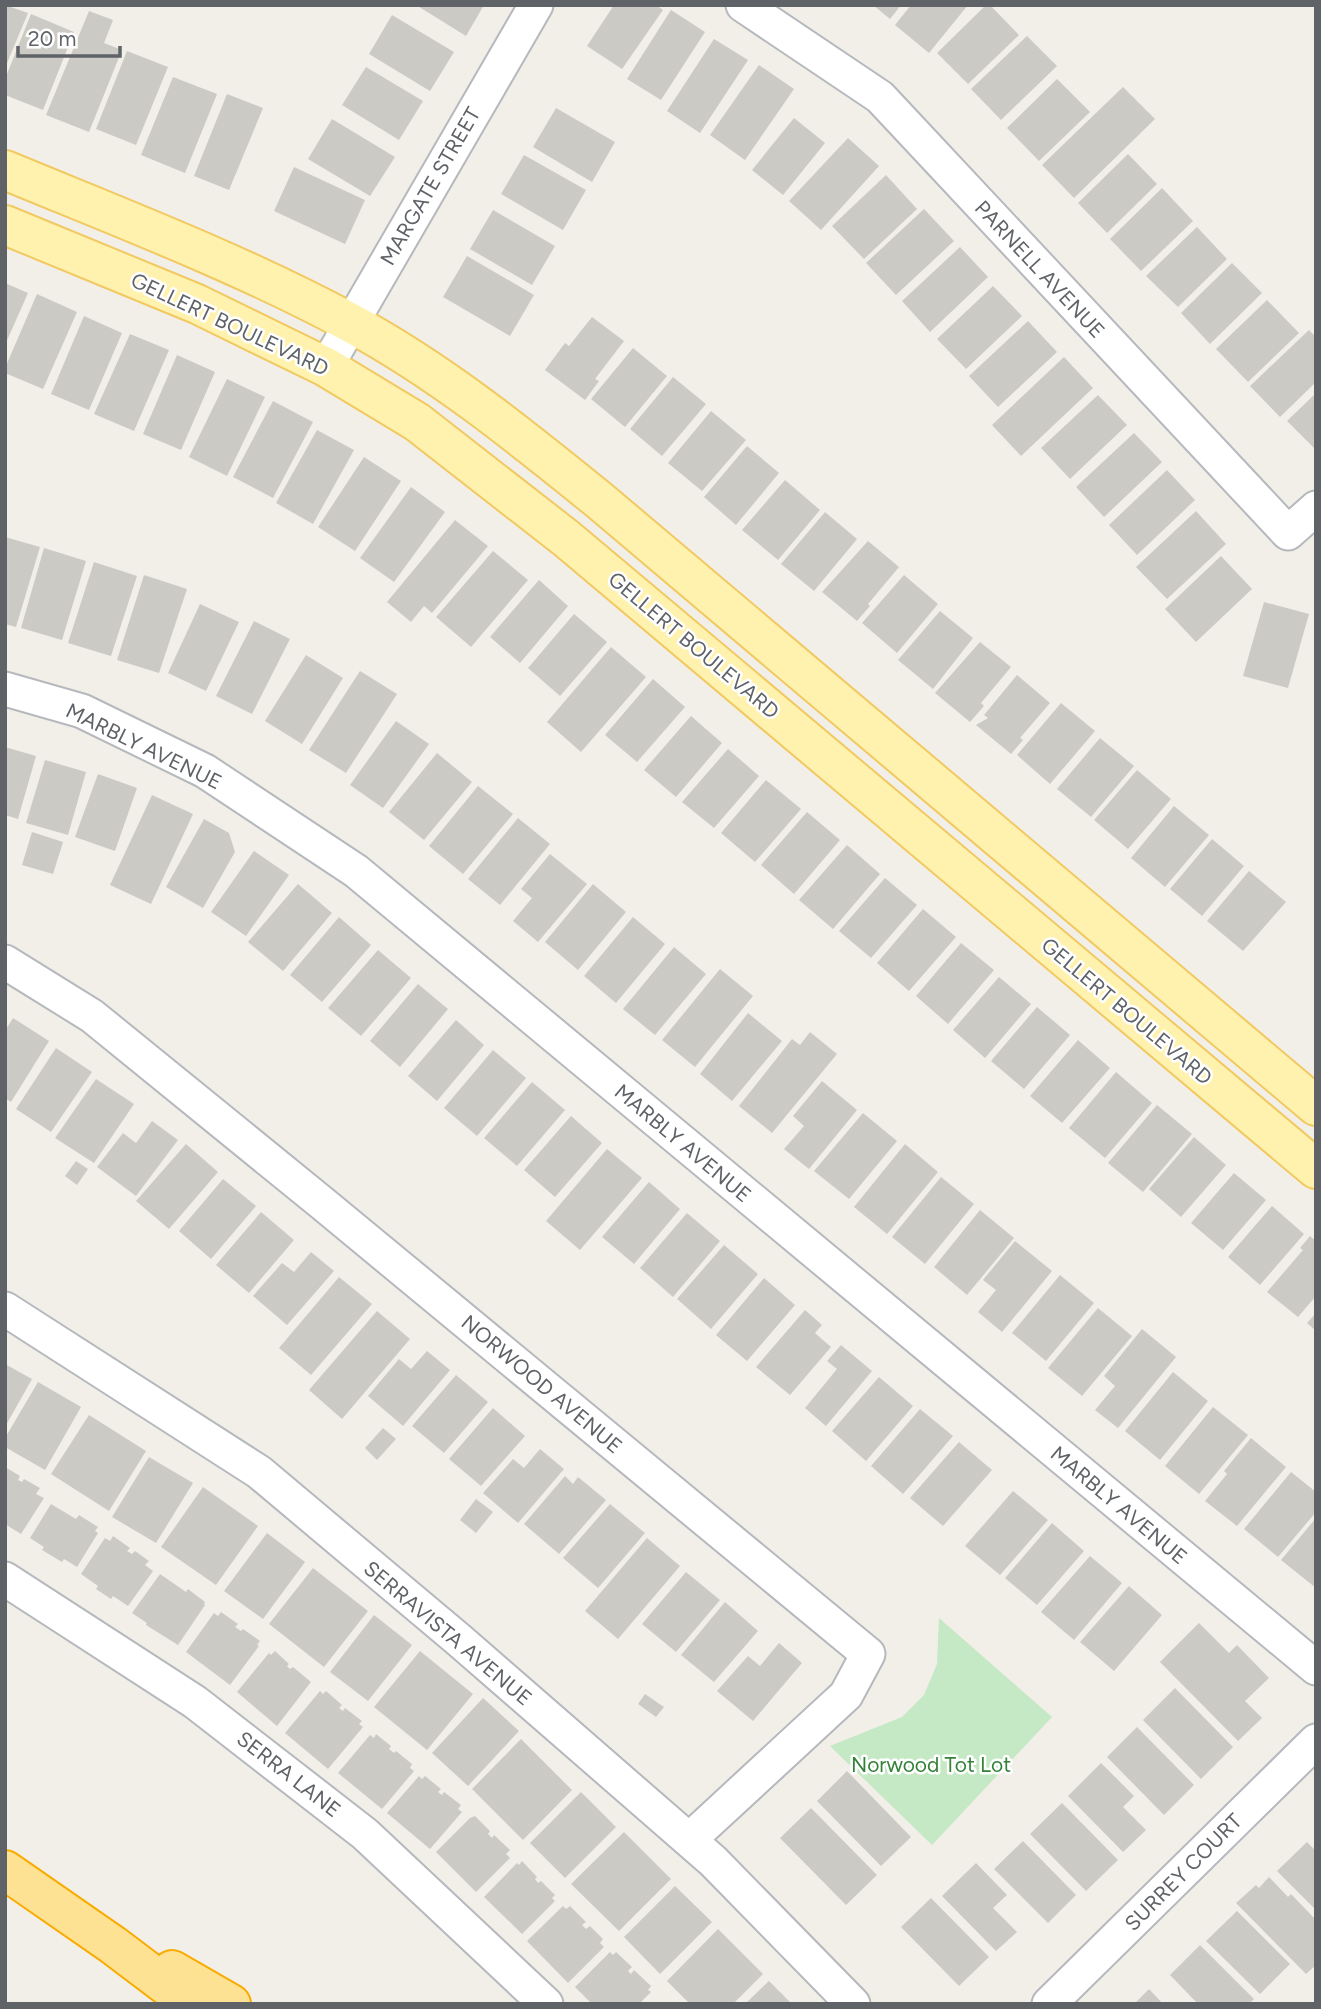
<svg xmlns="http://www.w3.org/2000/svg" width="1321" height="2009" font-family="Figtree,sans-serif">
	<style>
		.green { fill: #c5e8c5 }
		.building { fill: #cccac5 }
		.lines { fill: none; stroke-linecap: round; stroke-linejoin: round }
		.minor-casing { stroke: #b5b8bc; stroke-width: 37 }
		.major-casing { stroke: #f2c960; stroke-width: 42 }
		.highway-casing { stroke: #f9ab00; stroke-width: 42 }
		.minor { stroke: #fff; stroke-width: 33 }
		.major { stroke: #fff2af; stroke-width: 38 }
		.highway { stroke: #fde293; stroke-width: 38 }
		.labels { text-anchor: middle; dominant-baseline: central; stroke-width: 5; stroke-linejoin: round; paint-order: stroke }
		.street-label { font-size: 21px; fill: #5f6368; stroke: #fff }
		.park-label { font-size: 21px; fill: #348238; stroke: #fff }
	</style>
	<rect width="100%" height="100%" fill="#f1efe8"/>
	<path class="green" d="M939,1618L1052,1717L932,1845L830,1746L902,1717L924,1695L937,1664Z"/>
	<path class="building" d="M5,5L28,13L5,68Z
		M416,5H484L466,36Z
		M614,5H656L663,10L622,69L587,46Z
		M873,5H901L890,19Z
		M911,5H968L929,53L895,25Z
		M986,5H990L1019,35L968,84L937,53Z
		M671,10L705,32L661,100L627,79Z
		M89,11L113,20L104,43L122,50L89,132L46,115Z
		M31,14L74,32L43,110L5,95V79Z
		M392,15L454,52L430,91L369,54Z
		M1027,36L1057,66L1001,120L971,89Z
		M714,39L748,60L700,133L667,111Z
		M127,51L168,67L136,145L96,129Z
		M759,65L794,89L745,160L710,135Z
		M366,67L423,101L399,140L342,105Z
		M173,77L217,94L185,173L141,155Z
		M1057,79L1090,112L1039,161L1007,128Z
		M1123,87L1155,119L1074,198L1042,165Z
		M227,94L263,108L229,190L194,176Z
		M556,108L615,142L592,182L533,147Z
		M794,118L825,143L783,195L752,170Z
		M332,119L395,157L370,196L308,159Z
		M848,138L879,166L821,230L789,201Z
		M1128,154L1157,184L1107,233L1078,203Z
		M524,155L586,190L563,230L501,194Z
		M294,167L365,200L345,244L274,211Z
		M886,175L917,209L864,259L832,226Z
		M1162,188L1193,221L1141,271L1110,239Z
		M924,209L954,241L896,295L866,263Z
		M493,210L555,246L532,285L470,249Z
		M1197,227L1227,259L1178,307L1146,276Z
		M960,247L988,277L930,332L902,301Z
		M467,256L534,295L510,336L443,297Z
		M1232,263L1262,293L1210,344L1181,313Z
		M5,283L28,293L5,345Z
		M993,286L1022,316L966,369L937,339Z
		M37,294L77,312L43,389L5,373V368Z
		M1267,300L1299,333L1248,382L1216,349Z
		M84,316L122,333L89,410L51,394Z
		M592,317L624,341L595,379L599,381L585,400L545,370L565,343L569,346Z
		M1028,321L1057,352L998,407L969,376Z
		M1309,330L1316,337V382L1280,417L1250,386Z
		M130,334L169,350L134,431L94,414Z
		M633,348L667,376L625,427L591,399Z
		M177,355L215,372L181,450L143,434Z
		M1064,357L1093,388L1021,456L992,425Z
		M673,377L706,404L662,456L630,429Z
		M227,379L265,397L227,476L189,457Z
		M1316,393V450L1287,421Z
		M1098,395L1127,425L1070,479L1041,448Z
		M273,401L313,422L273,498L233,477Z
		M711,411L746,440L702,491L668,463Z
		M317,430L354,450L313,524L276,503Z
		M1134,433L1162,462L1104,517L1076,487Z
		M747,446L779,473L736,525L704,497Z
		M364,457L401,481L355,551L318,527Z
		M1167,470L1195,500L1137,555L1109,525Z
		M785,480L820,510L778,560L742,530Z
		M411,487L445,512L394,582L360,558Z
		M1196,511L1226,544L1167,599L1136,567Z
		M825,512L857,539L814,591L781,564Z
		M455,520L488,546L432,613L424,606L411,622L387,602Z
		M5,537L40,547L16,627L5,624Z
		M868,541L899,567L868,604L870,606L857,621L822,592Z
		M44,548L86,561L62,640L21,628Z
		M493,551L528,580L471,647L436,617Z
		M1221,556L1252,589L1196,642L1165,609Z
		M94,562L137,576L111,656L68,643Z
		M144,575L187,589L159,673L117,660Z
		M904,575L938,604L897,653L862,623Z
		M539,580L568,606L520,663L490,637Z
		M1264,602L1309,614L1288,688L1243,676Z
		M200,604L239,622L206,691L168,673Z
		M940,611L973,638L933,689L898,660Z
		M574,614L607,642L560,696L528,668Z
		M254,621L290,639L252,714L216,696Z
		M980,642L1011,667L981,703L984,706L970,722L935,693Z
		M611,647L646,677L581,752L547,722Z
		M306,655L343,678L302,744L265,721Z
		M360,671L397,694L346,773L309,750Z
		M1017,675L1050,703L1020,738L1023,740L1011,754L976,725L988,718L984,715Z
		M653,679L685,707L637,762L605,735Z
		M1061,703L1095,731L1050,784L1017,755Z
		M691,716L722,743L676,797L644,770Z
		M396,721L429,744L383,808L350,785Z
		M1100,738L1134,766L1091,817L1057,789Z
		M5,747L36,756L18,819L5,815Z
		M728,749L759,776L714,828L682,802Z
		M437,753L472,782L424,840L389,812Z
		M45,760L86,772L68,835L26,823Z
		M1137,770L1171,799L1128,849L1094,820Z
		M98,774L137,788L115,851L75,837Z
		M766,780L801,809L755,862L721,833Z
		M478,786L513,814L463,874L429,846Z
		M152,795L193,814L151,904L110,885Z
		M1174,806L1209,835L1165,887L1131,858Z
		M807,812L840,840L794,894L761,865Z
		M518,818L550,844L500,905L468,879Z
		M204,819L229,833L235,852L203,908L166,887Z
		M32,832L63,842L53,874L22,865Z
		M1212,839L1244,866L1202,916L1170,889Z
		M847,845L880,874L833,929L799,900Z
		M254,851L289,875L246,936L211,912Z
		M550,854L587,884L538,942L513,921L532,898L521,889Z
		M1249,871L1286,902L1243,951L1207,921Z
		M885,878L917,905L871,958L839,931Z
		M298,884L332,913L283,971L248,942Z
		M593,884L626,912L578,970L545,942Z
		M923,909L956,937L909,991L877,963Z
		M339,917L371,945L322,1002L290,975Z
		M633,917L665,944L616,1003L584,976Z
		M961,943L994,970L948,1024L916,996Z
		M674,947L706,974L655,1035L623,1009Z
		M378,950L411,978L361,1036L328,1008Z
		M720,969L753,996L695,1067L662,1040Z
		M999,977L1031,1004L985,1058L953,1030Z
		M418,984L448,1009L400,1067L370,1041Z
		M1037,1007L1070,1035L1024,1089L991,1061Z
		M748,1013L782,1041L732,1101L700,1074Z
		M13,1018L49,1041L11,1102L5,1098V1031Z
		M456,1020L484,1045L437,1101L408,1076Z
		M810,1032L837,1054L772,1133L739,1106L792,1039L800,1045Z
		M1078,1040L1110,1068L1062,1123L1030,1096Z
		M56,1048L92,1072L51,1132L16,1109Z
		M493,1050L526,1078L477,1136L444,1108Z
		M1116,1072L1152,1103L1105,1158L1069,1128Z
		M96,1079L134,1104L94,1163L55,1138Z
		M822,1081L857,1110L809,1169L784,1149L804,1126L793,1116Z
		M532,1082L565,1110L517,1166L484,1138Z
		M1157,1105L1192,1134L1143,1192L1108,1163Z
		M863,1113L897,1141L849,1199L814,1171Z
		M571,1116L602,1143L555,1197L524,1170Z
		M152,1121L178,1140L136,1196L97,1167L123,1133L136,1143Z
		M1194,1137L1226,1165L1181,1217L1149,1189Z
		M186,1144L218,1172L169,1229L136,1201Z
		M905,1144L938,1172L887,1234L854,1207Z
		M607,1149L642,1178L580,1250L546,1221Z
		M76,1161L88,1169L77,1185L65,1176Z
		M1234,1173L1266,1200L1223,1250L1191,1223Z
		M941,1177L974,1204L925,1264L892,1237Z
		M223,1179L256,1206L211,1259L179,1231Z
		M649,1182L680,1209L634,1264L602,1237Z
		M1272,1206L1304,1234L1260,1285L1228,1257Z
		M980,1210L1014,1238L967,1295L934,1267Z
		M261,1212L294,1240L249,1293L216,1265Z
		M687,1213L720,1241L673,1297L640,1268Z
		M1310,1236L1316,1241V1296L1298,1317L1267,1292L1303,1250L1300,1248Z
		M1015,1241L1052,1271L1002,1332L978,1312L996,1290L983,1280Z
		M724,1245L758,1274L711,1329L677,1299Z
		M311,1252L334,1271L287,1325L253,1296L282,1263L294,1272Z
		M1060,1275L1094,1303L1046,1361L1012,1333Z
		M339,1277L372,1304L311,1375L279,1348Z
		M764,1278L795,1305L747,1361L716,1335Z
		M1098,1308L1132,1336L1082,1396L1048,1368Z
		M805,1310L822,1325L815,1333L831,1347L790,1395L756,1367Z
		M377,1311L410,1339L342,1419L309,1390Z
		M1316,1313V1331L1307,1323Z
		M1142,1329L1176,1357L1118,1428L1095,1410L1115,1386L1104,1376Z
		M841,1345L872,1371L826,1426L805,1408L837,1369L827,1361Z
		M427,1351L450,1370L403,1426L368,1396L399,1359L411,1369Z
		M5,1364L32,1379L5,1427Z
		M1173,1372L1208,1401L1160,1460L1125,1431Z
		M456,1375L488,1402L444,1453L412,1426Z
		M879,1377L913,1406L866,1461L832,1431Z
		M38,1382L81,1407L45,1470L5,1447V1438Z
		M1213,1407L1248,1435L1199,1494L1165,1466Z
		M493,1408L525,1436L481,1486L449,1459Z
		M920,1409L953,1436L903,1494L871,1466Z
		M89,1415L146,1451L109,1511L51,1474Z
		M383,1428L396,1439L377,1460L365,1448Z
		M1251,1438L1286,1467L1237,1526L1205,1501L1227,1474L1224,1471Z
		M959,1442L992,1470L943,1526L910,1498Z
		M540,1449L564,1469L518,1523L483,1493L513,1459L524,1468Z
		M149,1457L193,1483L156,1543L112,1517Z
		M5,1467L20,1476L18,1480L22,1482L24,1479L40,1488L36,1494L44,1498L21,1534L5,1524Z
		M1291,1472L1316,1492V1512L1278,1557L1244,1529Z
		M565,1476L573,1484L578,1477L606,1500L559,1554L524,1524Z
		M203,1487L258,1526L216,1585L161,1547Z
		M1013,1491L1048,1520L1000,1575L965,1546Z
		M476,1499L493,1512L476,1533L460,1520Z
		M51,1504L76,1519L79,1515L98,1527L95,1531L98,1533L77,1567L64,1559L62,1562L42,1550L44,1547L30,1538Z
		M610,1504L645,1533L598,1588L563,1558Z
		M1316,1518V1588L1281,1560Z
		M1052,1523L1084,1551L1037,1605L1005,1578Z
		M267,1533L305,1562L263,1619L224,1591Z
		M113,1536L130,1548L127,1551L132,1554L135,1551L149,1561L145,1565L153,1571L128,1606L113,1596L111,1599L96,1589L98,1586L81,1574L105,1538L110,1541Z
		M647,1538L680,1566L618,1639L585,1611Z
		M1090,1556L1122,1583L1074,1640L1041,1612Z
		M313,1568L368,1611L324,1667L269,1624Z
		M686,1572L720,1600L676,1652L642,1624Z
		M160,1574L186,1592L188,1589L205,1602L204,1604L205,1605L178,1645L146,1625L147,1623L132,1613Z
		M1129,1586L1162,1615L1114,1671L1080,1642Z
		M725,1602L758,1631L714,1682L681,1655Z
		M221,1612L238,1624L235,1627L241,1631L243,1629L260,1641L257,1645L259,1646L230,1685L186,1652L214,1613L218,1616Z
		M374,1615L412,1645L368,1701L330,1672Z
		M1199,1623L1229,1653L1237,1645L1269,1678L1245,1701L1262,1718L1238,1741L1160,1662Z
		M779,1643L802,1663L753,1721L717,1691L748,1656L760,1666Z
		M275,1651L289,1664L287,1666L290,1669L293,1667L311,1682L277,1726L237,1692L269,1653L271,1655Z
		M420,1651L473,1694L427,1750L374,1707Z
		M1175,1688L1233,1747L1201,1779L1143,1720Z
		M320,1691L323,1694L326,1691L342,1705L339,1708L343,1711L345,1708L362,1721L359,1724L363,1727L328,1769L285,1733Z
		M645,1694L664,1707L656,1717L638,1704Z
		M483,1698L519,1731L468,1786L432,1753Z
		M1137,1727L1194,1785L1164,1815L1107,1757Z
		M376,1734L391,1746L389,1749L394,1753L396,1751L412,1764L410,1768L414,1771L382,1809L338,1773L370,1735L374,1738Z
		M521,1739L572,1790L523,1840L472,1789Z
		M1101,1763L1134,1796L1123,1807L1146,1830L1123,1852L1068,1796Z
		M847,1771L911,1837L881,1866L817,1801Z
		M419,1776L422,1779L425,1776L441,1789L438,1792L442,1795L444,1792L461,1805L458,1809L462,1812L430,1849L387,1813Z
		M581,1792L616,1827L565,1878L530,1843Z
		M1062,1803L1118,1860L1086,1891L1030,1834Z
		M811,1808L877,1875L846,1905L780,1838Z
		M475,1816L490,1831L488,1834L492,1838L494,1835L510,1850L506,1854L510,1858L476,1892L436,1852L470,1818Z
		M624,1832L671,1879L619,1931L571,1884Z
		M1023,1841L1076,1895L1048,1923L994,1869Z
		M1307,1842L1316,1851V1910L1277,1871Z
		M522,1861L537,1877L535,1879L538,1883L541,1881L555,1895L552,1898L555,1901L522,1934L484,1897L517,1863L519,1865Z
		M976,1863L1007,1895L993,1908L1017,1932L996,1951L942,1896Z
		M1269,1877L1288,1897L1291,1894L1316,1920V1965L1306,1974L1236,1903L1256,1885L1259,1888Z
		M675,1886L712,1922L660,1974L624,1937Z
		M931,1898L989,1957L959,1986L901,1927Z
		M563,1906L566,1909L570,1906L586,1922L582,1925L586,1929L590,1926L603,1939L600,1943L604,1947L568,1983L527,1941Z
		M1237,1911L1290,1964L1260,1994L1206,1941Z
		M718,1929L763,1974L733,2004H690L667,1981Z
		M1200,1945L1254,1999L1249,2004H1198L1170,1975Z
		M610,1952L613,1955L616,1952L632,1967L628,1971L631,1974L634,1970L651,1986L648,1990L651,1992L639,2004H592L575,1987Z
		M769,1981L792,2004H745Z
		M1149,1989L1163,2004H1134Z"/>
	<g class="lines">
		<g class="minor-casing">
			<path id="minor" d="M743,5L880,97L1288,533L1316,508
				M326,367L536,5
				M5,689L82,711L205,771L356,871L1316,1668
				M5,962L92,1016L322,1203L868,1654L846,1695L689,1840
				M5,1309L259,1472L459,1640L713,1861L853,2004
				M5,1579L195,1702L365,1834L546,2004
				M1049,2004L1316,1741"/>
		</g>
		<g class="major-casing">
			<path id="major" d="M5,170C121,218 239,263 349,322C440,371 520,436 599,500L1316,1106
				M5,225L197,304L326,367L417,422L567,539L1316,1169"/>
		</g>
		<g class="highway-casing">
			<path id="highway" d="M5,1870L113,1945L191,2004
				M172,1970L231,2004"/>
		</g>
		<use href="#minor" class="minor"/>
		<use href="#major" class="major"/>
		<use href="#highway" class="highway"/>
	</g>
	<g class="labels">
		<g class="street-label">
			<text transform="translate(430 186) rotate(-60)">MARGATE STREET</text>
			<text transform="translate(1040 269) rotate(47)">PARNELL AVENUE</text>
			<text transform="translate(230 324) rotate(25)">GELLERT BOULEVARD</text>
			<text transform="translate(694 645) rotate(40)">GELLERT BOULEVARD</text>
			<text transform="translate(144 746) rotate(26)">MARBLY AVENUE</text>
			<text transform="translate(1127 1011) rotate(40)">GELLERT BOULEVARD</text>
			<text transform="translate(683 1143) rotate(40)">MARBLY AVENUE</text>
			<text transform="translate(542 1384) rotate(40)">NORWOOD AVENUE</text>
			<text transform="translate(1119 1505) rotate(40)">MARBLY AVENUE</text>
			<text transform="translate(448 1633) rotate(40)">SERRAVISTA AVENUE</text>
			<text transform="translate(289 1774) rotate(38)">SERRA LANE</text>
			<text transform="translate(1183 1872) rotate(-45)">SURREY COURT</text>
		</g>
		<g class="park-label">
			<text x="931" y="1764">Norwood Tot Lot</text>
		</g>
	</g>
	<rect width="1321" height="2009" fill="none" stroke="#5f6368" stroke-width="14"/>
	<path d="M18 46v10h102v-10" fill="none" stroke="#5f6368" stroke-width="3.5"/>
	<text x="28" y="46" font-size="21" fill="#5f6368" stroke="#ffffff" stroke-width="5" paint-order="stroke">20 m</text>
</svg>
